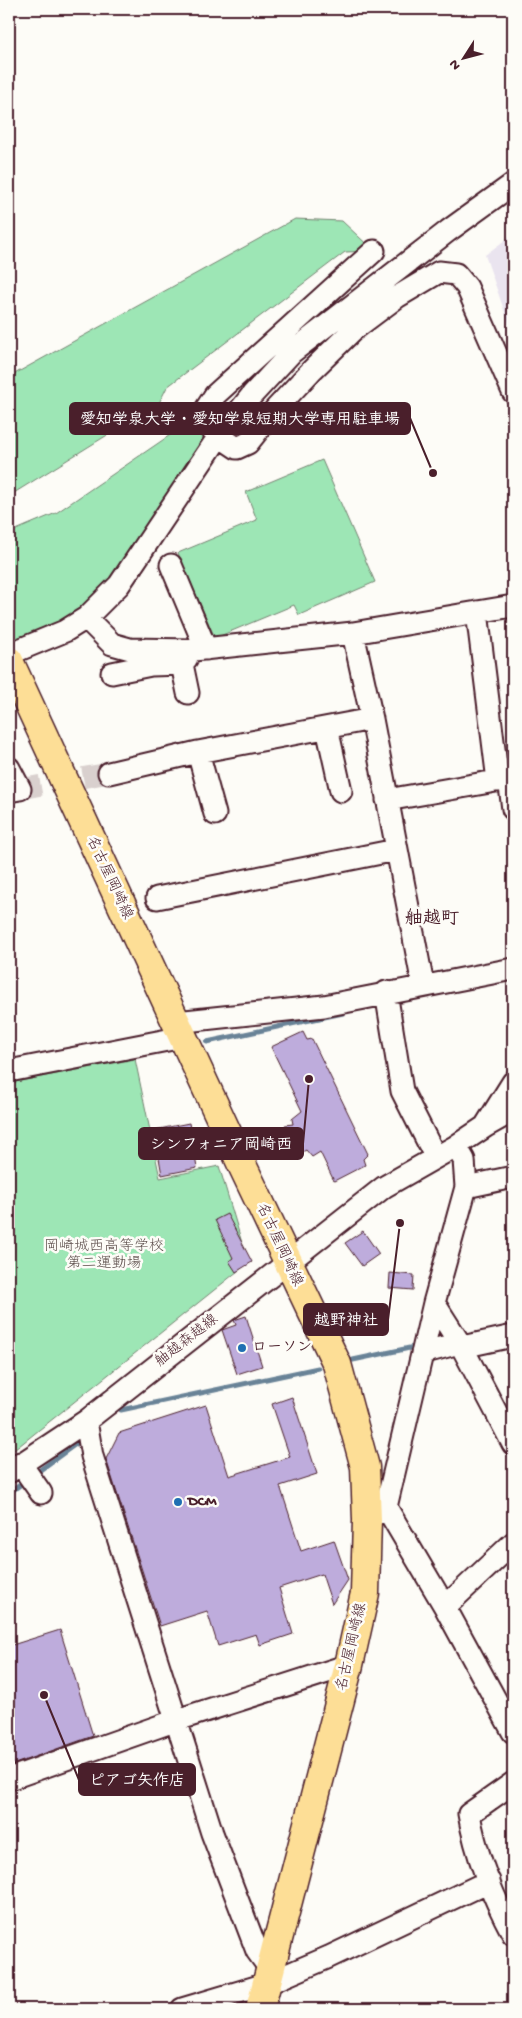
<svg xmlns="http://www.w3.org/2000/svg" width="522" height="2018" font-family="'Gochi Hand','Klee One',sans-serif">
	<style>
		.built { fill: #eae4ef }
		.green { fill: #9de6b5; stroke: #748270 }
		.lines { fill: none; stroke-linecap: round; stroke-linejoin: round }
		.stream { stroke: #698397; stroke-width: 5 }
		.building { fill: #beacdc; stroke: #4a1f2b }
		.minor-tunnel { stroke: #d9d0ce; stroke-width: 21; stroke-dasharray: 21 11; stroke-linecap: butt }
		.minor-casing { stroke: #4a1f2b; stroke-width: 25 }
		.major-casing { stroke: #4a1f2b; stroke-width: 31 }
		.minor { stroke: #fdfcf7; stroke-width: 21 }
		.major { stroke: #fdde96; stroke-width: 28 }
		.poi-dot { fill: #1f6fb2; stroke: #fdfcf7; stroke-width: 2 }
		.labels { text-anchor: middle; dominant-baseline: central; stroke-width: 5; stroke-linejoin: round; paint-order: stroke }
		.street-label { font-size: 15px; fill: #4a1f2b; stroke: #fdfcf7 }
		.park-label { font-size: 15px; fill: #5f514e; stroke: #fdfcf7 }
		.poi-label { font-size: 15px; font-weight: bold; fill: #4a1f2b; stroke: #fdfcf7; text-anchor: start }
		.quarter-label { font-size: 18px; font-weight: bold; fill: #4a1f2b; stroke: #fdfcf7 }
		.leader { fill: none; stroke: #4a1f2b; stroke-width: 2 }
		.callout-dot { fill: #4a1f2b; stroke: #fdfcf7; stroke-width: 2 }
		.callout { fill: #4a1f2b; stroke: #4a1f2b; stroke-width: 2 }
		.callout-label { font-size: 16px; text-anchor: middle; font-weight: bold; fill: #fff }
	</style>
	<rect width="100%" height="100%" fill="#fdfcf7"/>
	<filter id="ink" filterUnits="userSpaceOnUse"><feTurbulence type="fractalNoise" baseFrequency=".02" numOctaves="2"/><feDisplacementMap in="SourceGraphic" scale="10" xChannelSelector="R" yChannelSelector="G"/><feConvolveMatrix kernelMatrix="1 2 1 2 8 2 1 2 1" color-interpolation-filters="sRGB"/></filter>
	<g filter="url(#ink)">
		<path class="built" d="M513,234V336L485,255Z"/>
		<path class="green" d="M295,219L342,221L374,251L345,252L167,387L159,403L9,496V377Z
			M195,418L211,437L117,582L84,615L9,643V533L56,513Z
			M322,460L375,582L299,615L294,605L215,638L178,553L257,520L246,492Z
			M135,1059L160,1178L219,1166L248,1263L9,1454V1083Z"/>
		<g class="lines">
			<path class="stream" d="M207,1042L343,1013
				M353,1360L419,1346
				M121,1410L318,1368
				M36,1473L77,1443
				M9,1493L20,1485"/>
		</g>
		<path class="building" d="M303,1032L307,1040L312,1039L368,1154L363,1159L365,1165L334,1181L320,1152L312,1157L306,1150L297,1155L285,1125L293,1124L292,1119L302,1111L271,1047Z
			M189,1123L197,1168L162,1175L154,1130Z
			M227,1214L252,1262L236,1272L229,1261L233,1258L215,1220Z
			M363,1231L379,1254L362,1266L345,1243Z
			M390,1273L414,1275L413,1290L389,1288Z
			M246,1316L262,1366L237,1374L222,1330L236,1325L234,1320Z
			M292,1397L317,1474L280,1486L301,1551L334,1540L348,1580L332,1604L322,1574L279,1588L293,1634L260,1645L256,1634L218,1646L207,1611L160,1626L106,1459L119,1433L206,1405L229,1476L290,1457L272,1404Z
			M60,1630L93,1736L9,1766V1646Z"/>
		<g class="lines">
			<path class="minor-tunnel" d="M20,789L109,773"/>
			<g class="minor-casing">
				<path id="minor" d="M374,251L215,395L200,418L219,436L237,448L248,443L271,414L311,371L353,330L397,297L439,272L456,274L467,287L513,392
					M171,565L206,649
					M477,612L498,781
					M86,618L112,644L130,649L194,650L353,633L513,606
					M353,633L372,719L423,985
					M9,654L65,631L86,618L119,585L219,436L252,395L291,353L448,231L513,184
					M182,664L188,693
					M112,673L151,665L182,664L187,658
					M327,728L341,791
					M198,752L215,814
					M9,768L20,789L9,791
					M109,773L198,752L372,719
					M509,779L513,809
					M387,800L513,778
					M157,898L396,850
					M386,992L402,1091L435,1156
					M176,1022L324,1006L513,969
					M9,1071L183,1037
					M486,1125L513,1082
					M466,1187L513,1177
					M434,1303L462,1347L513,1444
					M462,1347L513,1336
					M422,1353L459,1343
					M86,1421L92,1456L212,1833L257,1951L270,1969
					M20,1463L41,1493
					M9,1472L86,1421L384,1187L456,1146L486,1126L513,1111
					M386,1507L445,1607L513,1732
					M367,1520L386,1507L434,1303L466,1187L464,1160L456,1146
					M445,1607L513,1543
					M9,1779L177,1720L349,1665
					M513,1783L469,1814C476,1855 493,1897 513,1934
					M182,2009L266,1984L329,1957L489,1881"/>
			</g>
			<g class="major-casing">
				<path id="major" d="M9,661L243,1167L337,1364L365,1467L367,1520L365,1593L349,1665L260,2009"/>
			</g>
			<use href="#minor" class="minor"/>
			<use href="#major" class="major"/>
		</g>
	</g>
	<g class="poi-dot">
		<circle cx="242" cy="1348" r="5"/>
		<circle cx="178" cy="1502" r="5"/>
	</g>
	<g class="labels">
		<g class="street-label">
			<text transform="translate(109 878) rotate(65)">名古屋岡崎線</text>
			<text transform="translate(279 1245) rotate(65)">名古屋岡崎線</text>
			<text transform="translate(187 1341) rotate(-38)">舳越森越線</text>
			<text transform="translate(352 1647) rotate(-77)">名古屋岡崎線</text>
		</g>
		<g class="park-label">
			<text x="104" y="1247">岡崎城西高等学校<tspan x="104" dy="17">第二運動場</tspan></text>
		</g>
		<g class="poi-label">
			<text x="252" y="1348">ローソン</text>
			<text x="188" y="1502">DCM</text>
		</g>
		<g class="quarter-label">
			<text x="432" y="919">舳越町</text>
		</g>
	</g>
	<path class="leader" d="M433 473L410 418M309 1079L303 1144M400 1223L388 1320M44 1695L79 1780"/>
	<g class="callout-dot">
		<circle cx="433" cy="473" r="5"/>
		<circle cx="309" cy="1079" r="5"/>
		<circle cx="400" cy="1223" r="5"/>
		<circle cx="44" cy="1695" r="5"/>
	</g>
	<g class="callout">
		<rect x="70" y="403" width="340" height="31" rx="5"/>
		<rect x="139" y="1128" width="164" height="31" rx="5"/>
		<rect x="304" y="1304" width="84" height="31" rx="5"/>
		<rect x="79" y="1764" width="116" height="31" rx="5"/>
	</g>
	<g class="callout-label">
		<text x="240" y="424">愛知学泉大学・愛知学泉短期大学専用駐車場</text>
		<text x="221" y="1149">シンフォニア岡崎西</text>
		<text x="346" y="1325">越野神社</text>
		<text x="137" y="1785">ピアゴ矢作店</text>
	</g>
	<rect width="522" height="2018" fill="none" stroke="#fdfcf7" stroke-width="30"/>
	<rect x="15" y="15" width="492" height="1988" fill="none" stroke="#4a1f2b" stroke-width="2" filter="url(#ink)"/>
	<g transform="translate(464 58) rotate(234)" stroke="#fdfcf7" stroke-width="4" paint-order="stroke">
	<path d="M0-4L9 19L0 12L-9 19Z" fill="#4a1f2b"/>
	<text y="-8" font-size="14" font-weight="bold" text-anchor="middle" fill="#4a1f2b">N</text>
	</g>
</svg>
